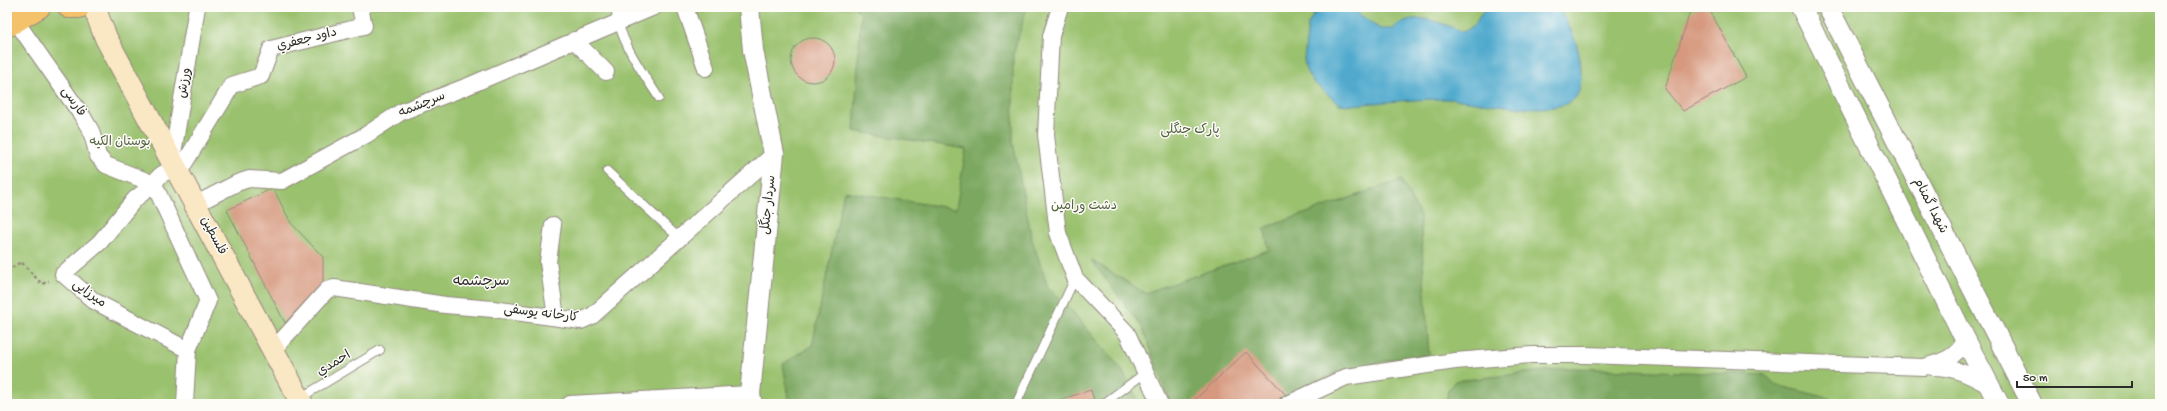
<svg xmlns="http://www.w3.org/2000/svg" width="2167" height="411" font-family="'Gochi Hand','Playpen Sans Arabic',sans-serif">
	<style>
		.green { fill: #9ac16d; stroke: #62764c }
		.forest { fill: #7ba760; stroke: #536946 }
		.water { fill: #51aace; stroke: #3e6a7c }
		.building { fill: #d6987e }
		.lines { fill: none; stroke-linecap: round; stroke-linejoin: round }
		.service-casing { stroke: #91887d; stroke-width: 10 }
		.minor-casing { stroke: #91887d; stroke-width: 18 }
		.tertiary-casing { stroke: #91887d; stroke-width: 22 }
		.secondary-casing { stroke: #91887d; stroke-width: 24 }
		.primary-casing { stroke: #91887d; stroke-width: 24 }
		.path { stroke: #91887d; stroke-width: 2.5; stroke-dasharray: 3 3; stroke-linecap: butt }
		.service { stroke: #fff; stroke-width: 8 }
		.minor { stroke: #fff; stroke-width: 16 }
		.tertiary { stroke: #fff; stroke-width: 20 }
		.secondary { stroke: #fae7c3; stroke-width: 22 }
		.primary { stroke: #f3c26a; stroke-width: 22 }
		.labels { text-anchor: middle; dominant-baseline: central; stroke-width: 3; stroke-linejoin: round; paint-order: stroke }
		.street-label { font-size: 13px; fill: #2b2b2b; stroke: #fdfcf7 }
		.park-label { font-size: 13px; fill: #526042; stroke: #fdfcf7 }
		.quarter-label { font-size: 15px; fill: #2b2b2b; stroke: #fdfcf7 }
	</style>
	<rect width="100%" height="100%" fill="#fdfcf7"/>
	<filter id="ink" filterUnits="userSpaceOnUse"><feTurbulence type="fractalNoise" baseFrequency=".025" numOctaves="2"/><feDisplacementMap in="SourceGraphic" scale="8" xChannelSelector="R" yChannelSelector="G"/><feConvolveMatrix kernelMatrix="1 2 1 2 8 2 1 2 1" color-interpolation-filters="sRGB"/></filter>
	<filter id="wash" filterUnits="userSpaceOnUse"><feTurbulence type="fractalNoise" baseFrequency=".012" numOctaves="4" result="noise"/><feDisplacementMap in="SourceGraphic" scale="16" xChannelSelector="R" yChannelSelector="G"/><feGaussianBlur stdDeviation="0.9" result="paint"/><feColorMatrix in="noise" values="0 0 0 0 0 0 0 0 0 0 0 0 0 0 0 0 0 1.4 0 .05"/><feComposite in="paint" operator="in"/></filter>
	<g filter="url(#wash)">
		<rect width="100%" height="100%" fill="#f7e5cf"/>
		<path class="green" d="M7,7H2160V404H7Z"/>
		<path class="forest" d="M854,7H1027L1013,56V142L1032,240L1048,287L1071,310L1122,370L1140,404H790L783,364L812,346L844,191L956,209L966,149L854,131L861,14Z
			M1401,180L1420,216L1429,355L1386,361L1338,372L1288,397L1280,404H1171L1142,327L1091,260L1145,293L1269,250L1264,228Z
			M1572,368L1765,375L1776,385L1840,401L1842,404H1446L1448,390L1455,381Z"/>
		<path class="water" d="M1329,7L1355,11L1380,29H1393C1413,8 1442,24 1464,32L1474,25L1486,7H1557C1571,27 1581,48 1581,74C1581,81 1580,91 1576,97C1557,120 1477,100 1449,99C1417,99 1384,102 1352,105L1339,104L1313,82L1306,71L1304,59L1308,25L1314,14Z"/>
		<g id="blocks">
			<path class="building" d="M1701,7H1708L1746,77L1683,111L1665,89L1690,12Z
				M791 60a22 22 0 1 1 44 0a22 22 0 1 1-44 0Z
				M269,190H274L291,223L323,257V282L285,323L227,210Z
				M1246,352L1286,395L1280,398L1279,404H1190Z
				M1091,390L1095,404H1056V401Z"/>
		</g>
	</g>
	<g filter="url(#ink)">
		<use href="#blocks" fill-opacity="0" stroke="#91887d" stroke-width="1"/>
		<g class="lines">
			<g class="service-casing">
				<path id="service" d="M615,7C619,40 641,70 659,98
					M607,171L679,238
					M300,398L380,350
					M1016,404L1075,278
					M1103,404L1145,373"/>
			</g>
			<g class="minor-casing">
				<path id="minor" d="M685,7L706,68
					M1060,7L1051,36L1046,135L1058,233L1075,278L1127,333L1160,404
					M15,20L83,117L91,131L98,156L106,165L154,184
					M574,40L606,72
					M172,160L197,7
					M154,184L135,199L100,242L63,274L94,301L188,350
					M196,204L237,183L249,179L282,181L366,135L401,112L468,86L654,7
					M553,225L548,262L556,317
					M273,350L327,290L334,288L445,305L493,309L581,321L592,316L774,154
					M1932,367C1954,367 1971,375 1990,386
					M185,404L188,350L208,301L154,184C160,173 167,169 179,172L232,85L261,76L271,49L364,26L360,7
					M570,404L750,394
					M1288,404L1346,377L1455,361L1532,355H1586L1924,367C1945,361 1953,359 1966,341"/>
			</g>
			<g class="tertiary-casing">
				<path id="tertiary" d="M749,7L753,50L774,154L750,394L752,404
					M1801,7L1966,341L1999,404
					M1828,7L2032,404"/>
			</g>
			<g class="secondary-casing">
				<path id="secondary" d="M94,7L106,38L302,404"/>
			</g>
			<g class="primary-casing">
				<path id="primary" d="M69,7H79
					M7,26L39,7"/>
			</g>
			<path class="path" d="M7,271L21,262L42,284L49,281"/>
			<use href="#service" class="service"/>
			<use href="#minor" class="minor"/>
			<use href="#tertiary" class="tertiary"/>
			<use href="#secondary" class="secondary"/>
			<use href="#primary" class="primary"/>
		</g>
	</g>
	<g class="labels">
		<g class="street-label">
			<text transform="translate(307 40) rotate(-14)">داود جعفري</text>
			<text transform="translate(185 83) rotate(-81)">ورزش</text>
			<text transform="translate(73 102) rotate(56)">فارسی</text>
			<text transform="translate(422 105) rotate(-22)">سرچشمه</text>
			<text transform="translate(769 205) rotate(-84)">سردار جنگل</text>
			<text transform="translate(1930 206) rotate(63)">شهدا گمنام</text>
			<text transform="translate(213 236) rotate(62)">فلسطین</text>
			<text transform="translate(89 294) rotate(36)">میرزایی</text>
			<text transform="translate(541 314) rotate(7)">کارخانه یوسفی</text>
			<text transform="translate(334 364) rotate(-31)">احمدي</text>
		</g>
		<g class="park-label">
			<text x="1190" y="130">پارک جنگلی</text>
			<text x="120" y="142">بوستان الکیه</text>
			<text x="1084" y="206">دشت ورامین</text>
		</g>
		<g class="quarter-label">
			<text x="481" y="282">سرچشمه</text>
		</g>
	</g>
	<rect width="2167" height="411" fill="none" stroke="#fdfcf7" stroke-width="24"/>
	<path d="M2017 381v6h115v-6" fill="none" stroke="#2b2b2b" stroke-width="2"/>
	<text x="2023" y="381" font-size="12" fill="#2b2b2b" stroke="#fdfcf7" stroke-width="3" paint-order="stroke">50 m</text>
</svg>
